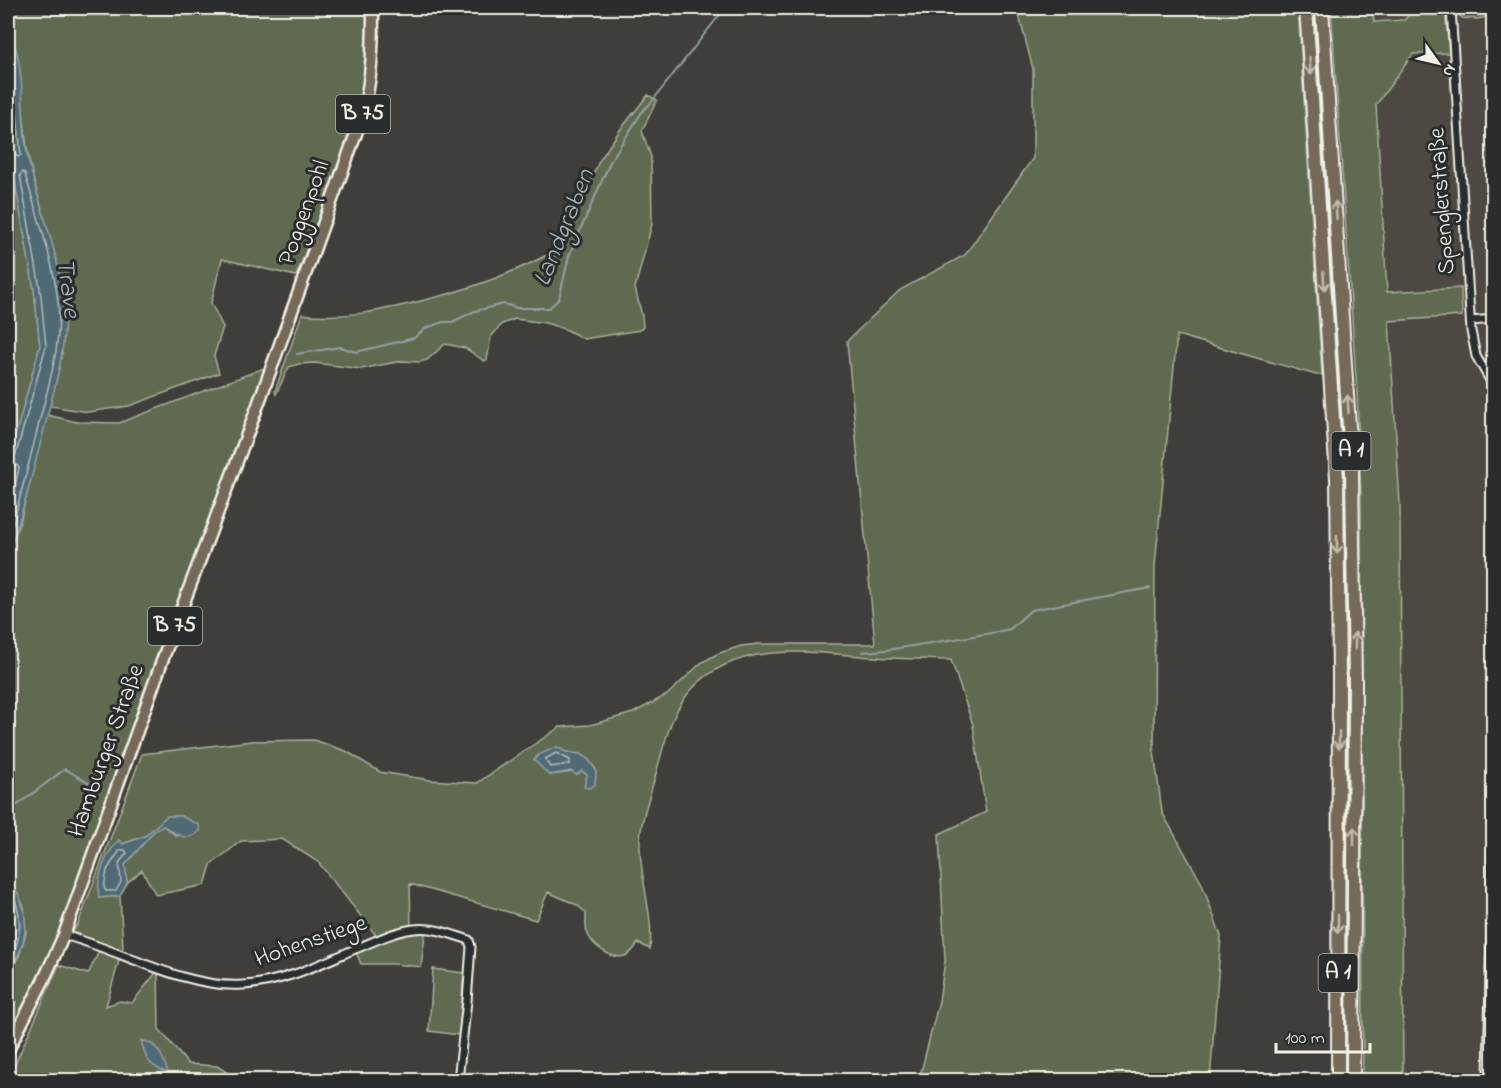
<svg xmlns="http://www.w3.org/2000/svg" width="1501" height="1088" font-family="'Indie Flower',sans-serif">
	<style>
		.built { fill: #4d4a42 }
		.green { fill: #616b51; stroke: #aaae9c; stroke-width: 1.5; fill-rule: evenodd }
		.water { fill: #506a75; stroke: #92a0a3; stroke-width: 1.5 }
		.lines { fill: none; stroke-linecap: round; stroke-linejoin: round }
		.shore { stroke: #b2bbba; stroke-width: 1.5 }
		.stream { stroke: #92a0a3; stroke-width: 2 }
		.minor-casing { stroke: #f4f1e8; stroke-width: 11 }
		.primary-casing { stroke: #f4f1e8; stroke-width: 15 }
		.motorway-casing { stroke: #f4f1e8; stroke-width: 16 }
		.minor { stroke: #2a2d2e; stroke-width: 7 }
		.primary { stroke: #746a5a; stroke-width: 10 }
		.motorway { stroke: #746a5a; stroke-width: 12 }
		.oneway { stroke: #c1bbaf }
		.labels { text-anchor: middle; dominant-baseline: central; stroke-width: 6; stroke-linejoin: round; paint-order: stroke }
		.shield { fill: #2a2d2e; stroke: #b7b6b0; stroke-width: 1.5 }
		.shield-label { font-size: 22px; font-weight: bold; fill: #f4f1e8 }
		.street-label { font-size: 24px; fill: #f4f1e8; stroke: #2a2d2e }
		.water-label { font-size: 26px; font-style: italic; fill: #aab4b4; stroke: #2a2d2e }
	</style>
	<rect width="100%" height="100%" fill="#3f3e3a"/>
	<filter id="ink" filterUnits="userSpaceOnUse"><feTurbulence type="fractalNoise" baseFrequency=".0167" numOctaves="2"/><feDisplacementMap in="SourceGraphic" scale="12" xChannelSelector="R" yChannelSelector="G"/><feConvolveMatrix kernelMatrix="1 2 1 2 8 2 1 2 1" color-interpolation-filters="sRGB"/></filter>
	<g filter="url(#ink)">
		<path class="built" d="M1372,8H1416L1404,20L1374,22Z
			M1445,8H1454L1457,13L1477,19L1493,16V1080H1403L1400,504L1389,320L1462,315L1460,288L1387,293L1376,105L1413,54L1449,52Z"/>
		<path class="green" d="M8,8H368L367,75L361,106L346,150L296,276L222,259L211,303L223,327L214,356L219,373L129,406L88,412L50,406L62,354L64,303L54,252L32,174L27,149L17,53L8,28Z
			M1017,8H1298L1322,375H1316L1177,335L1155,566L1154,751L1162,812L1202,884L1221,936L1210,1080H919L939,1001L945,961L939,834L986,812L973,725L951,660C926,659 900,659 874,657C814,653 739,639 693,688C672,710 666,738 658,766C652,791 641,816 640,841C639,878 654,913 650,949L638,943C635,948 631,954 625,956C611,960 591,945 587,932C585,927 586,919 586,913L577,905L548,892L536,920L410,884L411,928L426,927L421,967L394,964H361L356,952L379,939L318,862L282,839L241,841L211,865L205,885L156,895L142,870L127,883L125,865L154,831L163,826L177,836L198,825L181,816L167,817L145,836L122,844L119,840L99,898L120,896L123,947L106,1006L120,1001L132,1003L158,970L159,1029L188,1064L217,1066L239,1080H8L59,965L88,974L100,949L69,938L78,924L142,754L252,741L314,740L346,751L380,772L430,780L477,783L560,727L590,725L633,713L667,695L701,663L717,654L741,646L759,644H875L847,341L900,290L965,255L1033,158V69ZM557,747L565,752L580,754L588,759L596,770L595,778L586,781L587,775L582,771L549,775Z
			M1331,8H1372L1374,22L1404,20L1416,8H1445L1449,53L1413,54L1376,105L1387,292L1461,288L1462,316L1389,321L1400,504L1403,1080H1363L1361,497L1357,393Z
			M1454,8H1493V16L1477,19L1462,18Z
			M648,95L657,100L642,131L651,157L652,224L635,288L642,316L643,327L640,330L584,339L567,330L546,323L515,319L502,324L491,337L487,360L484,361L465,348L445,344L427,360L419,362L402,361L361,369L315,363L299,364L289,367L276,394L275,391L302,314C343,319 381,311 421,301C468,290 512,274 555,251L561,246L599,161L620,130Z
			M8,142L34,289L40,346L8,463Z
			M267,367L53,955L16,1026L8,1014V974L19,956L26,933L24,907L11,881L12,879L8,874V554L20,522L47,415L77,422L119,423Z
			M433,969L464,973L459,1035L429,1031Z"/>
		<path class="water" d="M8,28C11,36 15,45 17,53C25,86 21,120 27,153C37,203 59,251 64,303C68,350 52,396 41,441C31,479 22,517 8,554V463L40,346L34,289L8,142Z
			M557,747L565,752L580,754L588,759L596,770L595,785L589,788L584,787L587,775L582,771L576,775L571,771L549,775L534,760L538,755Z
			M167,816H181L199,825L200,831C185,844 177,833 163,826L154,831L125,865L127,883L120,896L99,898C96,877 105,855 119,840L123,844L145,836Z
			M8,874L12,879L11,881C33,915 28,942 8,974Z
			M141,1040C159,1043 163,1058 168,1073C148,1065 146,1061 141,1040Z"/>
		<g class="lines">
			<path class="shore" d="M8,45L11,55L21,155L18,157L13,152L8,151
				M8,86L12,141L8,144
				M8,459L13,458L16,454L46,346L40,288L20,175L23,172L25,174C37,216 53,258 58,302C62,342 50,380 40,419C32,452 23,486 14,520L8,538
				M8,467L17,465L19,468L8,516
				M556,753L570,760V764L550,767L545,759Z
				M120,850H125L127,853L119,863L121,882L116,891H106L104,888L107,870Z
				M8,887C24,911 23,939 8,963"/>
			<path class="stream" d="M297,354L340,347L356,352L414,338L426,328L443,322H452L475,311L504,304L517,308H549L559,299L569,256L611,160L644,109L650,104L725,8
				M863,652L887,650L992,633L1010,629L1031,610L1150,588
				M8,812L65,769L89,783"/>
			<g class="minor-casing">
				<path id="minor" d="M1451,8L1471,331L1476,356L1494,387
					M1471,321L1494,319
					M64,935C120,950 186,989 243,985C282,983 320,964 355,949C378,940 404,926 429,929C442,930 456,936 469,940L471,947L467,1001L458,1080
					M1488,1080L1494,771"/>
			</g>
			<g class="primary-casing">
				<path id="primary" d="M8,1050L44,979L64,935L166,650L254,416L362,117C372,80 373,45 373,8"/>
			</g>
			<g class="motorway-casing">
				<path id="motorway" d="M1306,8L1337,479L1339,677L1338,1080
					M1322,8L1352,472L1355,683L1353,1080"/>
			</g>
			<use href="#minor" class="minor"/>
			<use href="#primary" class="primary"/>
			<use href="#motorway" class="motorway"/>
		</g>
		<defs><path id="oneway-shaft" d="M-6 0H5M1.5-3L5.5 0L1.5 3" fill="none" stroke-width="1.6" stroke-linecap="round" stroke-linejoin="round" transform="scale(1.5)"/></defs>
		<g class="oneway">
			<use href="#oneway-shaft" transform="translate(1310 66) rotate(86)"/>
			<use href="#oneway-shaft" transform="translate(1336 210) rotate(-94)"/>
			<use href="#oneway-shaft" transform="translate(1324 281) rotate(86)"/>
			<use href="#oneway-shaft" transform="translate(1348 404) rotate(-93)"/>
			<use href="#oneway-shaft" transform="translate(1337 545) rotate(89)"/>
			<use href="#oneway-shaft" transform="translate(1355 641) rotate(-90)"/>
			<use href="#oneway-shaft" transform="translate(1339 740) rotate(90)"/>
			<use href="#oneway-shaft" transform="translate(1354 836) rotate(-90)"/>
			<use href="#oneway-shaft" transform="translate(1338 924) rotate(90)"/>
		</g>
	</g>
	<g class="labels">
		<g class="shield">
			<rect x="336" y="95" width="54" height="38" rx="4.5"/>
			<rect x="1331.5" y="432" width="39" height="38" rx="4.5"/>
			<rect x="148" y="607" width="54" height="38" rx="4.5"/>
			<rect x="1318.5" y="954" width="39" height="38" rx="4.5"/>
		</g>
		<g class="shield-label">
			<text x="363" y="114">B 75</text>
			<text x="1351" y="451">A 1</text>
			<text x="175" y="626">B 75</text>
			<text x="1338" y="973">A 1</text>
		</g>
		<g class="street-label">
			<text transform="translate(1443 201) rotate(-94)">Spenglerstraße</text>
			<text transform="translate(305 213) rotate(-70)">Poggenpohl</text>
			<text transform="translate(107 751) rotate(-70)">Hamburger Straße</text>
			<text transform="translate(311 942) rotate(-19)">Hohenstiege</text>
		</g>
		<g class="water-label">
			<text transform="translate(565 228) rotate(-68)">Landgraben</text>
			<text transform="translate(67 288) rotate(83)">Trave</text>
		</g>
	</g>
	<rect width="1501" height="1088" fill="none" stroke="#2a2d2e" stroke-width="30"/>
	<rect x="15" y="15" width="1471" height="1058" fill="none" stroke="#f4f1e8" stroke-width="2" filter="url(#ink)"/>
	<g transform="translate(1438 63) rotate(124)" stroke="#2a2d2e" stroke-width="4.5" paint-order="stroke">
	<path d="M0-4.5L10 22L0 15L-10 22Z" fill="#f4f1e8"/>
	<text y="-9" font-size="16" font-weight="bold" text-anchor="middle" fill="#f4f1e8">N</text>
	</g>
	<path d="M1276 1043v9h94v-9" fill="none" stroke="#f4f1e8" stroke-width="3"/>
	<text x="1285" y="1043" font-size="18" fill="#f4f1e8" stroke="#2a2d2e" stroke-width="4.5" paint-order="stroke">100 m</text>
</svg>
